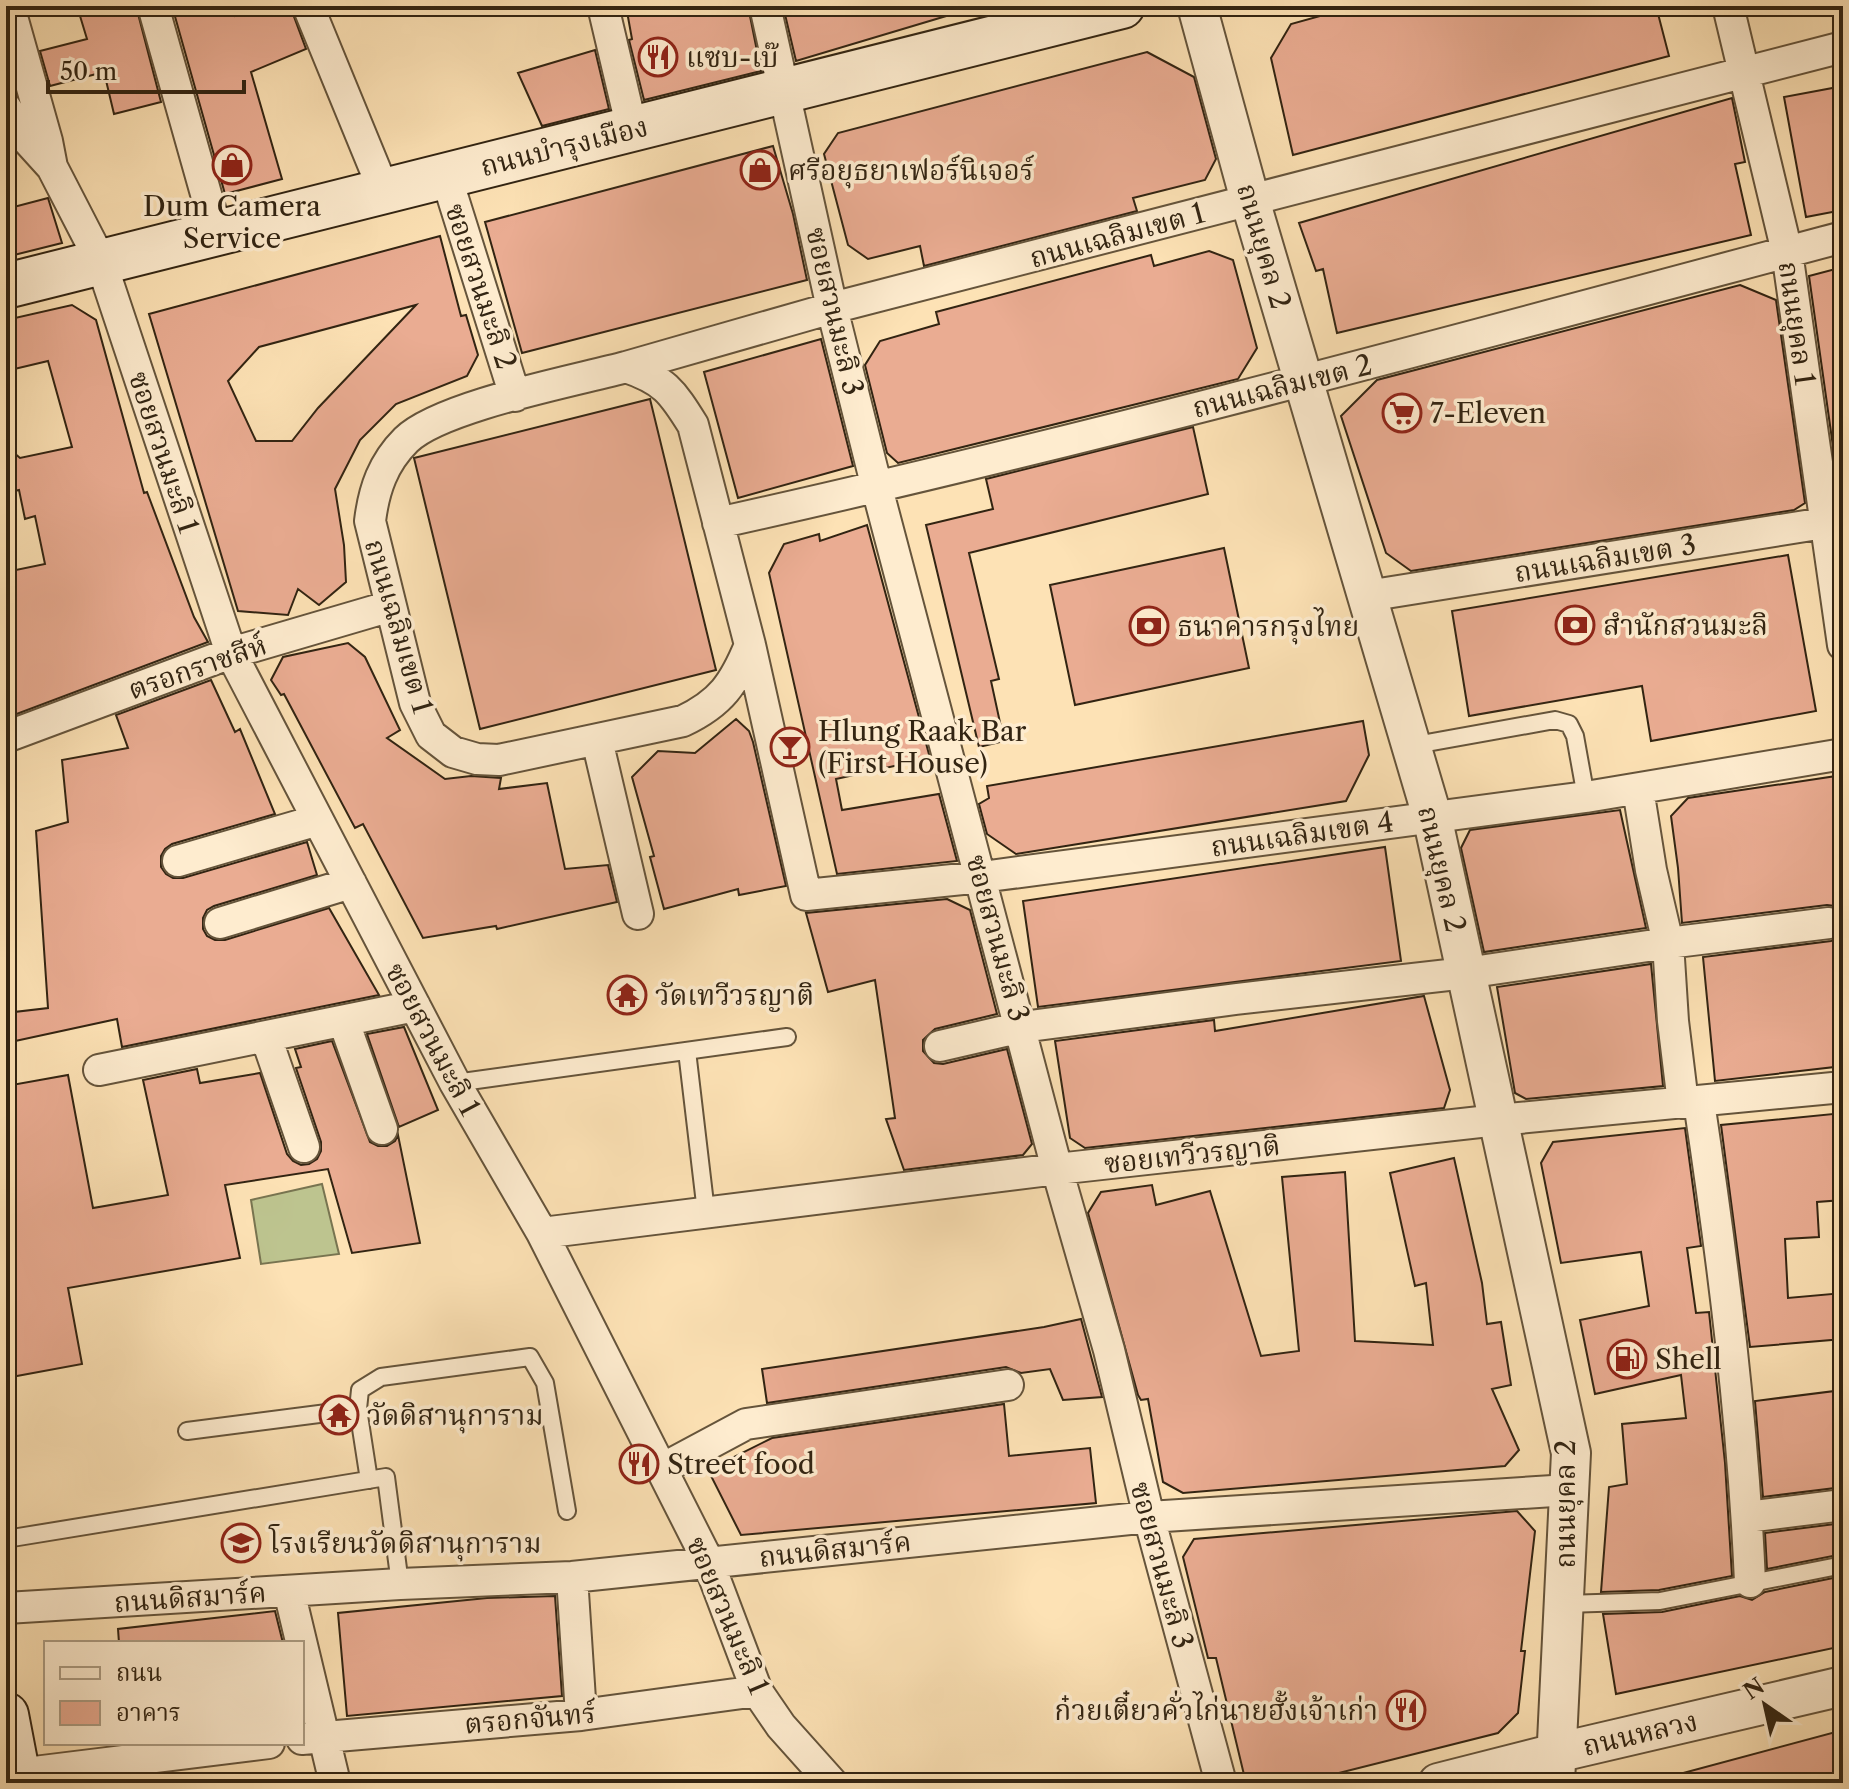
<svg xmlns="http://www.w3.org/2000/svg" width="1849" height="1789" font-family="'Libre Caslon Text','Noto Serif Thai',serif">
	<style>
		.green { fill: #bdc48f; stroke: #787450; stroke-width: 2 }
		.building { fill: #eaac92; stroke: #322412; stroke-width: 2; fill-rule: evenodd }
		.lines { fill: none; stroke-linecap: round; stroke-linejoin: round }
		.service-casing { stroke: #65543b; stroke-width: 20 }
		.minor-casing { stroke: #65543b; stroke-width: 34 }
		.tertiary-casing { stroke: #65543b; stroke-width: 42 }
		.secondary-casing { stroke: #322412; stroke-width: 48 }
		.service { stroke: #feeccf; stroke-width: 16 }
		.minor { stroke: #feeccf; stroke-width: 30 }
		.tertiary { stroke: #feeccf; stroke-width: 38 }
		.secondary { stroke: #feeccf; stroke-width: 44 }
		.labels { text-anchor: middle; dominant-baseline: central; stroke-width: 7; stroke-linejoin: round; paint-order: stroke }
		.poi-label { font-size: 28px; fill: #322412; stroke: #feeccf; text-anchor: start }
		.street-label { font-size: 28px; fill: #322412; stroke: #feeccf }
	</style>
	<rect width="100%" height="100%" fill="#fde2b5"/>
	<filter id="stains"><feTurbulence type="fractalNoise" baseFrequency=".0025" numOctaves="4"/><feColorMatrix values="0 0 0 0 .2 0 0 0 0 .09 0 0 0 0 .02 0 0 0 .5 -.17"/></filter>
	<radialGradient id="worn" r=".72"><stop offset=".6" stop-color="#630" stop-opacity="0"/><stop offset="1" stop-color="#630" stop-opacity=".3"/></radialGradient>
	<path class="green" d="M322,1184L339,1254L261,1264L251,1200Z"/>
	<path class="building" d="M77,6H136L161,102L114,114L104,72L50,86L40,51L87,39Z
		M200,6H232L235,16L260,6H290L306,49L251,72L282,179L225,194L174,13Z
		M626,6H748L761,71L644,100L629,40L632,39Z
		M783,6H962L963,11L796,61Z
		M1356,6H1656L1669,56L1293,155L1271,58L1291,24Z
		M595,50L609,109L542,126L518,73Z
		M1147,52L1194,77L1216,159L1205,180L1133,198L1137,211L924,266L920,246L868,259L848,245L824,154L838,133Z
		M1838,87L1843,115V210L1806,217L1784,97Z
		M1732,98L1745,162L1735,164L1751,235L1337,333L1323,269L1316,271L1299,223Z
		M773,146L793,214L807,280L522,353L485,222Z
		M48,198L62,243L6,257V209Z
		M440,236L461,316L466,315L478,355L467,376L396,404L360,440L335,489L344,545L346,582L319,605L298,589L288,615L238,611L149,314ZM416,305L318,408L292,441H256L228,381L259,347Z
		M1209,251L1233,260L1257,348L1238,379L898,463L887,453L865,365L880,341L939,324L936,312L1151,255L1154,266Z
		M1843,267V479L1838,482L1809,276Z
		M1740,285L1776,300L1805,503L1794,510L1411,571L1386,553L1341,416L1377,380Z
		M72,305L96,320L144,493L147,492L194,617L208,642L6,718V572L45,564L35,516L25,519L19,490L6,493V446L20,458L72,447L48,361L6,371V320Z
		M821,339L853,466L738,498L704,372Z
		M650,399L716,670L480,729L414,458Z
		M1193,427L1208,494L969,553L999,679L991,681L1004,741L979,747L926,525L993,509L986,479Z
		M867,525L930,758L836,779L842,810L939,794L957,861L837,874L769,573L784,544L819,534L820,541Z
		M1224,548L1249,668L1075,705L1050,585Z
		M1788,555L1816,711L1651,741L1642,686L1469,716L1452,611Z
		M348,643L365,657L400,730L387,738L445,779L471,776L501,778L499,789L547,783L565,869L608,865L617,902L497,929L496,926L423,938L363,824L355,828L284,694L281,695L271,680L283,657Z
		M211,680L235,732L240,729L275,814L172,844L165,849L161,856V867L166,874L173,878H183L307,842L317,875L214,906L207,910L203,918V929L207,936L215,940H225L329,908L379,995L122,1047L117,1019L6,1043V1013L48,1008L36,831L68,822L62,760L128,748L116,715Z
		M736,719L749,731L753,742L786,886L739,895L738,889L664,909L650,857L654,856L632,777L658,751L695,753Z
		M1363,721L1369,755L1346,801L1016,854L987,834L979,804L989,798L987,786Z
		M1843,775V912L1835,906L1827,905L1682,923L1678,868L1671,816L1688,798Z
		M1620,810L1646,928L1484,952L1461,848L1470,830Z
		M1385,847L1401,961L1038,1007L1023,901Z
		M947,899L970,910L997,1014L935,1029L923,1040V1051L934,1063L943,1064L1007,1049L1032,1144L1023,1155L904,1170L886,1119L895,1118L875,980L828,992L806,913Z
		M1843,933V1066L1715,1081L1703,957L1831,941Z
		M1651,964L1663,1086L1526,1099L1515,1093L1497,987Z
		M1424,996L1450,1090L1444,1108L1085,1148L1070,1138L1055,1041L1214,1020L1215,1031Z
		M404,1027L438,1110L399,1127L367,1034Z
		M332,1041L370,1142L378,1146H387L395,1141L398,1135L420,1243L352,1253L328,1169L225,1185L240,1258L68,1288L82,1364L6,1378V1086L68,1075L93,1208L168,1195L143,1080L197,1069L200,1083L260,1073L287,1154L293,1161L301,1165L309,1164L317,1159L321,1151V1142L296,1068L301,1067L295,1049Z
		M1843,1113V1200L1817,1202L1819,1237L1785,1239L1788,1298L1843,1293V1339L1750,1347L1721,1125Z
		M1685,1128L1701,1246L1687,1248L1696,1313L1709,1312L1725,1463L1732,1576L1659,1590L1601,1592L1609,1487L1627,1484L1622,1424L1686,1418L1681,1375L1595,1394L1580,1320L1649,1306L1641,1252L1561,1263L1541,1163L1553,1142Z
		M1454,1158L1482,1283L1487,1324L1501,1322L1511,1385L1492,1389L1519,1450L1505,1466L1183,1493L1163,1482L1148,1399L1141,1400L1138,1395L1088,1213L1101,1192L1152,1185L1156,1205L1210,1191L1261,1356L1299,1351L1282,1177L1345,1172L1355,1341L1433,1345L1426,1283L1415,1286L1390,1173Z
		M1081,1319L1102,1397L1063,1400L1050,1369L1021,1373L1006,1367L767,1403L762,1369L1044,1327Z
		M1843,1390V1487L1763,1497L1755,1401Z
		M1004,1404L1009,1456L1090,1448L1096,1503L741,1535L708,1470L772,1438Z
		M1517,1511L1535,1531L1521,1651H1525L1518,1713L1498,1733L1299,1783H1246L1216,1658H1208L1183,1557L1194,1539Z
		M1843,1523V1554L1767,1569L1765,1533Z
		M1843,1576V1646L1616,1694L1603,1614L1662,1612L1740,1596L1752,1600L1765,1592Z
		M555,1596L562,1696L347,1716L338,1613L487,1598Z
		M275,1611L283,1643H119L118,1629Z
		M1843,1730V1783H1673L1672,1776Z"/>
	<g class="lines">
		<g class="service-casing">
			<path id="service" d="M1410,746L1555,720L1569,724L1575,736L1586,797
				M687,1051L706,1212
				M455,1083L787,1037
				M187,1431L358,1409
				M369,1480L358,1409L360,1390L381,1377L530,1357L545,1383L567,1511
				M6,1539L386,1477L400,1584
				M1565,1604L1660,1601L1843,1565"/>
		</g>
		<g class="minor-casing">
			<path id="minor" d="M9,6L47,141L52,167L101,262L231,653L455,1083L542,1233L708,1561L757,1691L781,1726L832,1783
				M153,6L217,233
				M308,6L384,191
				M603,6L632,129
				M765,6L832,308L877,488L1057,1169L1109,1350L1149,1517L1221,1783
				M1728,6L1787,252L1843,645
				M6,108L22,134L51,166
				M446,176L515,396
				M626,367L832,308L1843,47
				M718,523C1096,439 1469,337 1843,237
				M1367,596L1843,520
				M750,645C734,684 721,703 683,721L499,760L477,759L453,752L431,735L415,703L370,521C374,489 383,463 406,440C441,406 574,381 626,367C664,380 672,391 693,425L750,645L806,895L982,877L1586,797L1843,754
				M6,737L231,653L391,606
				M597,740L638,914
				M1638,789L1651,870L1668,943L1673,1021L1683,1103
				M178,861L318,820
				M220,923L351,883
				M344,1022L382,1129
				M266,1037L304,1147
				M940,1046L1022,1027L1236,999L1466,973L1668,943L1829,923
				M99,1070L415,1006
				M1699,1102C1723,1261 1743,1421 1750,1582
				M542,1233L1057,1169L1498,1120L1843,1087
				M662,1469L746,1424L1008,1385
				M1747,1517L1843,1505
				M572,1577L581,1715
				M289,1591L335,1783
				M6,1608L400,1584L572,1577L1149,1517L1569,1490
				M302,1739L581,1715L757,1691
				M18,1774L269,1743"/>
		</g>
		<g class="tertiary-casing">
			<path id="tertiary" d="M1197,6L1250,200L1432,816L1571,1453L1555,1783
				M1438,1783L1556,1753L1843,1686"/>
		</g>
		<g class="secondary-casing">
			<path id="secondary" d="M6,286L1122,6
				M6,1715L19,1783"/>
		</g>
		<use href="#service" class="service"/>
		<use href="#minor" class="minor"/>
		<use href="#tertiary" class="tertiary"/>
		<use href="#secondary" class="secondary"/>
	</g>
	<defs>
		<g id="restaurant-ring" transform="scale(2)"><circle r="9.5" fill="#feeccf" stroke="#8f2418" stroke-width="1.5"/><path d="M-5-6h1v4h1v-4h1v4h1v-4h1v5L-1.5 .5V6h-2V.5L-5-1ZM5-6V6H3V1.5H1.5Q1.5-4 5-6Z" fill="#8f2418"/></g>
		<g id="shop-ring" transform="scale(2)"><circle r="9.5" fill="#feeccf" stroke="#8f2418" stroke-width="1.5"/><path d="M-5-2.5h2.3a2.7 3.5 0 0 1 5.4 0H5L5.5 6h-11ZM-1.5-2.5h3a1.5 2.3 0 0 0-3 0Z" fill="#8f2418"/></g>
		<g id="supermarket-ring" transform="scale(2)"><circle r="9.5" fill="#feeccf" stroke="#8f2418" stroke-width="1.5"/><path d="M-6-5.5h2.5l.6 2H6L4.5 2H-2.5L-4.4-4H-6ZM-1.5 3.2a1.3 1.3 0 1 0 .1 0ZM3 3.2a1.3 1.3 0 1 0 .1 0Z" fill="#8f2418"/></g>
		<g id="bank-ring" transform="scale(2)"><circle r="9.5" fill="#feeccf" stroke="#8f2418" stroke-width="1.5"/><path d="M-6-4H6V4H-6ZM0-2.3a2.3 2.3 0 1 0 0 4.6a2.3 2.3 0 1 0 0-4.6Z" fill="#8f2418"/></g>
		<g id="bar-ring" transform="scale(2)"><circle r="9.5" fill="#feeccf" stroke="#8f2418" stroke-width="1.5"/><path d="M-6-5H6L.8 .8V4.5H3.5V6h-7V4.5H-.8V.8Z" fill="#8f2418"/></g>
		<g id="temple-ring" transform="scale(2)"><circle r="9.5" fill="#feeccf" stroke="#8f2418" stroke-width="1.5"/><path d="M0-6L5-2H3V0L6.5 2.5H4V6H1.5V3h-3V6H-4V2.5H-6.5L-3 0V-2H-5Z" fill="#8f2418"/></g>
		<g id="fuel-ring" transform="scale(2)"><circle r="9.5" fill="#feeccf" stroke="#8f2418" stroke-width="1.5"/><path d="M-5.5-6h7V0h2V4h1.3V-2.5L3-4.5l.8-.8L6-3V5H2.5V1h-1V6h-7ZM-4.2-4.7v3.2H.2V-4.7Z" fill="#8f2418"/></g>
		<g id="school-ring" transform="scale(2)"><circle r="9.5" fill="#feeccf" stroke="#8f2418" stroke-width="1.5"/><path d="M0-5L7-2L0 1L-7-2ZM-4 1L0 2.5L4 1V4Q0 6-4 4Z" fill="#8f2418"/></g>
	</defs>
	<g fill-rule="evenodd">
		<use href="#restaurant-ring" x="658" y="57"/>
		<use href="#shop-ring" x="232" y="165"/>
		<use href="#shop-ring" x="760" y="170"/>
		<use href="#supermarket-ring" x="1402" y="413"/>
		<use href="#bank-ring" x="1575" y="625"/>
		<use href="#bank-ring" x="1149" y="626"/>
		<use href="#bar-ring" x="790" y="747"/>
		<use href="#temple-ring" x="627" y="995"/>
		<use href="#fuel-ring" x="1627" y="1359"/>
		<use href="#temple-ring" x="339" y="1415"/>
		<use href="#restaurant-ring" x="639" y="1464"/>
		<use href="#school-ring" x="241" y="1543"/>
		<use href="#restaurant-ring" x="1406" y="1710"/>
	</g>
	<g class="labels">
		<g class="poi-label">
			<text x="686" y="57">แซบ-เบ๊</text>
			<text x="788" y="170">ศรีอยุธยาเฟอร์นิเจอร์</text>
			<text x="232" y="206" text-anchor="middle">Dum Camera<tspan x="232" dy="32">Service</tspan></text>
			<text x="1430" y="413">7-Eleven</text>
			<text x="1603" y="625">สำนักสวนมะลิ</text>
			<text x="1177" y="626">ธนาคารกรุงไทย</text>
			<text x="818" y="731">Hlung Raak Bar<tspan x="818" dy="32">(First House)</tspan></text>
			<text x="655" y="995">วัดเทวีวรญาติ</text>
			<text x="1655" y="1359">Shell</text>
			<text x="367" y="1415">วัดดิสานุการาม</text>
			<text x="667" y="1464">Street food</text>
			<text x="269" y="1543">โรงเรียนวัดดิสานุการาม</text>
			<text x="1378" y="1710" text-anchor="end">ก๋วยเตี๋ยวคั่วไก่นายฮั้งเจ้าเก่า</text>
		</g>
		<g class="street-label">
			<text transform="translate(564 146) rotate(-14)">ถนนบำรุงเมือง</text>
			<text transform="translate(1117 235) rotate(-15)">ถนนเฉลิมเขต 1</text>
			<text transform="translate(1264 246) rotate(74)">ถนนยุคล 2</text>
			<text transform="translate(481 286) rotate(72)">ซอยสวนมะลิ 2</text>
			<text transform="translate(835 311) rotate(77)">ซอยสวนมะลิ 3</text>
			<text transform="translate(1797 323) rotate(82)">ถนนยุคล 1</text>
			<text transform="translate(1282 386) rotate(-14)">ถนนเฉลิมเขต 2</text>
			<text transform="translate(164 452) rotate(72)">ซอยสวนมะลิ 1</text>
			<text transform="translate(1605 558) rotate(-9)">ถนนเฉลิมเขต 3</text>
			<text transform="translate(399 626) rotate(74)">ถนนเฉลิมเขต 1</text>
			<text transform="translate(197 667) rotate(-19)">ตรอกราชสีห์</text>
			<text transform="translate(1302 834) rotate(-8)">ถนนเฉลิมเขต 4</text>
			<text transform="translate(1442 869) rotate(77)">ถนนยุคล 2</text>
			<text transform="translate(998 938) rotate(75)">ซอยสวนมะลิ 3</text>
			<text transform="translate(433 1039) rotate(62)">ซอยสวนมะลิ 1</text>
			<text transform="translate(1192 1154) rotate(-6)">ซอยเทวีวรญาติ</text>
			<text transform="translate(1565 1504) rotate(-90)">ถนนยุคล 2</text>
			<text transform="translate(835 1549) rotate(-6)">ถนนดิสมาร์ค</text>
			<text transform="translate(1162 1565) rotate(75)">ซอยสวนมะลิ 3</text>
			<text transform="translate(190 1597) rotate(-4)">ถนนดิสมาร์ค</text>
			<text transform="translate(728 1615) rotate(67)">ซอยสวนมะลิ 1</text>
			<text transform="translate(530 1718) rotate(-5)">ตรอกจันทร์</text>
			<text transform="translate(1640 1733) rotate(-13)">ถนนหลวง</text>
		</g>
	</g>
	<rect width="1849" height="1789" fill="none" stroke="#fde2b5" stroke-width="32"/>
	<rect x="8" y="8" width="1833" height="1773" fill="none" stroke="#322412" stroke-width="4"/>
	<rect x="16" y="16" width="1817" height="1757" fill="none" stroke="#322412" stroke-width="2"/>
	<rect x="44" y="1641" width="260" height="104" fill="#feeccf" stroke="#ac9c83" stroke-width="2"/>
	<rect x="60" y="1667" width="40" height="12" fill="#feeccf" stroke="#ac9c83" stroke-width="2"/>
	<text x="116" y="1681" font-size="24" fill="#322412">ถนน</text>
	<rect x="60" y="1701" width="40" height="24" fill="#eaac92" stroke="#ac9c83" stroke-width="2"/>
	<text x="116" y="1721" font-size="24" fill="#322412">อาคาร</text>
	<g transform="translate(1765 1705) rotate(326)" stroke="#feeccf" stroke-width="6" paint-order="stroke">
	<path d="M0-6L14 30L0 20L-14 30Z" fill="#322412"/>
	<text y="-12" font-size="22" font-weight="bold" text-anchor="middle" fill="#322412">N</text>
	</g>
	<path d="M48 80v12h196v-12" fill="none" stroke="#322412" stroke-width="4"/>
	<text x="60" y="80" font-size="24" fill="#322412" stroke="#feeccf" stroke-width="6" paint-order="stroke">50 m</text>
	<rect width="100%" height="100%" filter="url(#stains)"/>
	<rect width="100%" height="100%" fill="url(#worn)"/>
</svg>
